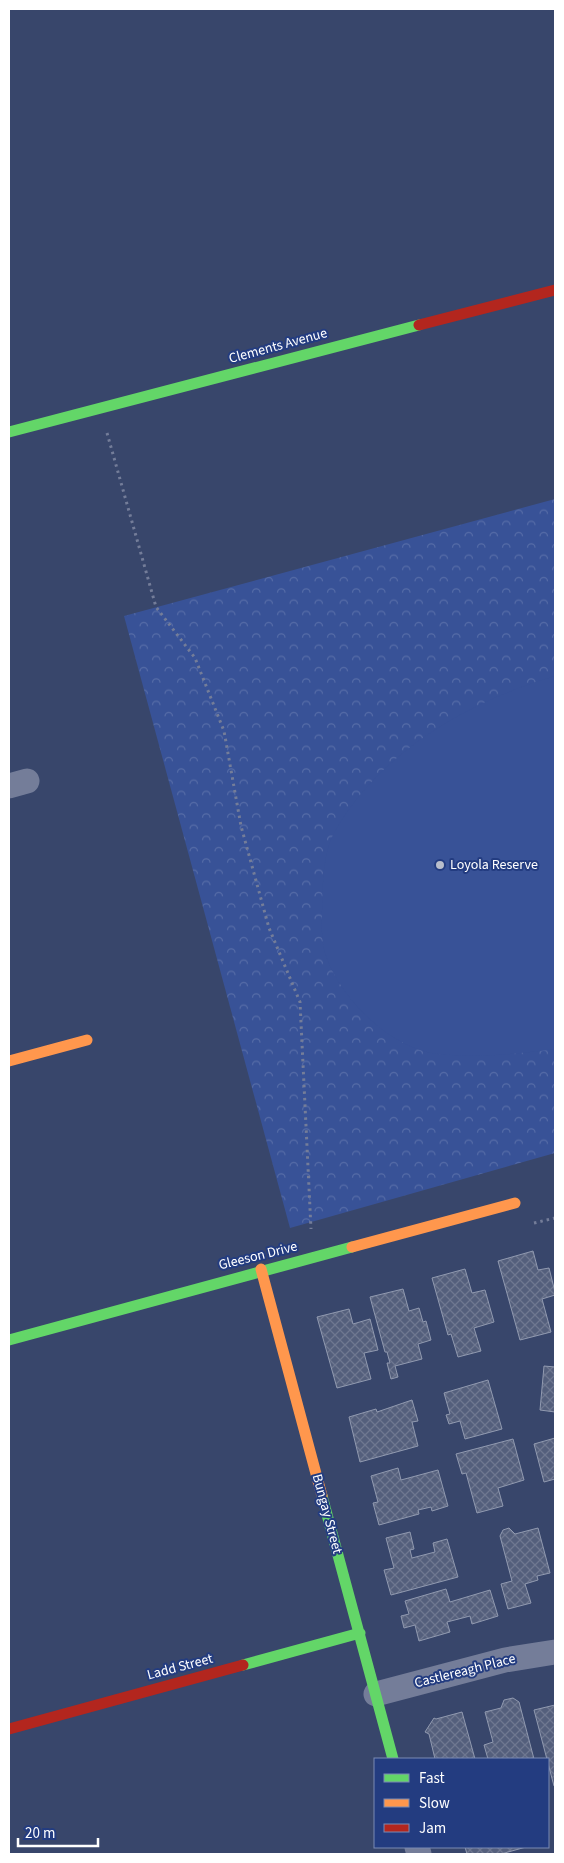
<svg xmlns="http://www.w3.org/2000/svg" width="564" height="1863" font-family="'Source Sans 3',sans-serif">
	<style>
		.park { fill: url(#park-crowns) }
		.pitch { fill: #385297 }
		.building { fill: url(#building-cross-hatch); stroke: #919ab0 }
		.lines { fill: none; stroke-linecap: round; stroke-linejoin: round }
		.path { stroke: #747d99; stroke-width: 3; stroke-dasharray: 2.5 4; stroke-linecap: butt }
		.street { stroke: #747d99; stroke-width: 25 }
		.fast { stroke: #63d668; stroke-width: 11 }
		.slow { stroke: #ff974d; stroke-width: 11 }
		.jam { stroke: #b3261e; stroke-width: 11 }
		.poi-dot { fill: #b9becb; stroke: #233c80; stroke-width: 2 }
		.labels { text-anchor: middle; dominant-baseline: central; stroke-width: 4; stroke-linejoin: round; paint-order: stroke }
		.street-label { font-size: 14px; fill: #fff; stroke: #233c80 }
		.poi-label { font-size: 14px; fill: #fff; stroke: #233c80; text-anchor: start }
	</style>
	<defs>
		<pattern id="park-crowns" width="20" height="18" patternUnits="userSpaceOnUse" patternTransform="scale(1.25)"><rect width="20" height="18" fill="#385297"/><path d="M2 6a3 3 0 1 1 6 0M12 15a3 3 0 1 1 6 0" fill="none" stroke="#566ca7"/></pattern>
		<pattern id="building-cross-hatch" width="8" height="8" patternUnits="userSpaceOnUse" patternTransform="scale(1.25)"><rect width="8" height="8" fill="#545f7c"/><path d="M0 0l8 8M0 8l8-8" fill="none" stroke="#6e7790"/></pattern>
	</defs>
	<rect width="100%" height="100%" fill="#38466b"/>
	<path class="park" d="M555,499V1153L290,1228L124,616Z"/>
	<path class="pitch" d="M555,676V1049C518,1054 476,1058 438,1054C391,1049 339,998 325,953C321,940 322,926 322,912C323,886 322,854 335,831C381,751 469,701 555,676Z"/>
	<path class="building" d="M533,1251L538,1270L549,1268L555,1292V1295L542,1299L551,1332L520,1340L498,1261Z
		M465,1269L472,1293L485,1290L494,1322L474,1328L481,1351L458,1357L451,1334L448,1335L432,1278Z
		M403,1289L409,1311L419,1308L423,1322L426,1321L431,1340L418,1344L422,1359L395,1366L398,1377L391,1379L387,1363H390L387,1352H385L370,1297Z
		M349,1309L353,1324L370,1319L378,1350L364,1353L371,1379L337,1388L317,1317Z
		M544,1366L555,1367V1412L540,1410Z
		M488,1380L502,1429L465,1439L460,1421L449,1424L446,1415L450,1414L444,1393Z
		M412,1400L418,1421L412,1422L418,1446L360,1462L349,1417L376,1409L377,1412Z
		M555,1438V1479L544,1482L534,1444Z
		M513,1439L524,1480L498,1488L503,1506L477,1513L466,1473L462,1474L456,1454Z
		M398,1468L401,1480L438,1470L448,1506L432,1511L431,1507L418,1510L419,1514L379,1525L373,1503L378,1502L371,1476Z
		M509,1528L515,1534L538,1528L550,1573L537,1576L538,1580L525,1584L531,1603L508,1609L501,1584L512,1581L500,1536L503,1530Z
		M410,1532L414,1549L410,1550L412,1558L435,1552L433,1543L447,1539L458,1577L391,1595L384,1570L394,1568L386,1538Z
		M446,1589L450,1602L490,1590L498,1616L472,1624L470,1616L447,1622L450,1632L419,1641L415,1625L404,1628L401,1616L409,1614L405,1601Z
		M513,1698L519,1702L534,1759H488L484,1745L493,1742L485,1712L501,1708L504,1700Z
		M555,1705V1785L554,1786L534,1710Z
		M462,1712L475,1759H435L429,1734L425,1732L434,1718L436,1719Z
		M465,1847H526L501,1854H467Z"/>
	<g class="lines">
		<path class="path" d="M107,433L156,607L195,658L224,731L241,826L269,928L300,1002L311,1229
			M534,1223L555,1218"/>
		<path class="street" d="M9,786L27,781
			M376,1694L505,1660L555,1652
			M417,1847L419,1854"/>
		<path class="fast" d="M9,432L419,325
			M9,1340L352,1247
			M322,1496L393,1759
			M243,1665L360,1633"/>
		<path class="slow" d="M9,1061L87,1040
			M352,1247L515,1203
			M261,1269L322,1496"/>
		<path class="jam" d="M419,325L555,290
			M9,1729L243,1665"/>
	</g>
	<circle class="poi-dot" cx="440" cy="865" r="5"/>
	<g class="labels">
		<g class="street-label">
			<text transform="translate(278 346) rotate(-15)">Clements Avenue</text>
			<text transform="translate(258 1256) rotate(-14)">Gleeson Drive</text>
			<text transform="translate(327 1514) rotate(75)">Bungay Street</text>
			<text transform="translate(180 1667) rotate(-15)">Ladd Street</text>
			<text transform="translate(465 1671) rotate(-14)">Castlereagh Place</text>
		</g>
		<g class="poi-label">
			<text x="450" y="865">Loyola Reserve</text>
		</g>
	</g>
	<rect width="564" height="1863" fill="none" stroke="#ffffff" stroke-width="20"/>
	<rect x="374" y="1758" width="175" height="90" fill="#233c80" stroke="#7b8ab3"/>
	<rect x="384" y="1774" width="25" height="8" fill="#63d668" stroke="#7b8ab3"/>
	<text x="419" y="1783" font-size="15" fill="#ffffff">Fast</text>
	<rect x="384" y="1799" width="25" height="8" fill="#ff974d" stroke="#7b8ab3"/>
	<text x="419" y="1808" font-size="15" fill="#ffffff">Slow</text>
	<rect x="384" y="1824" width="25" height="8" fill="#b3261e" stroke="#7b8ab3"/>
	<text x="419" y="1833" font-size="15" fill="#ffffff">Jam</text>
	<path d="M18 1838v8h80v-8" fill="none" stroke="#ffffff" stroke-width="2.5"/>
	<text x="25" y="1838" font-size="15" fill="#ffffff" stroke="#233c80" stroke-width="4" paint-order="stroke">20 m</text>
</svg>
